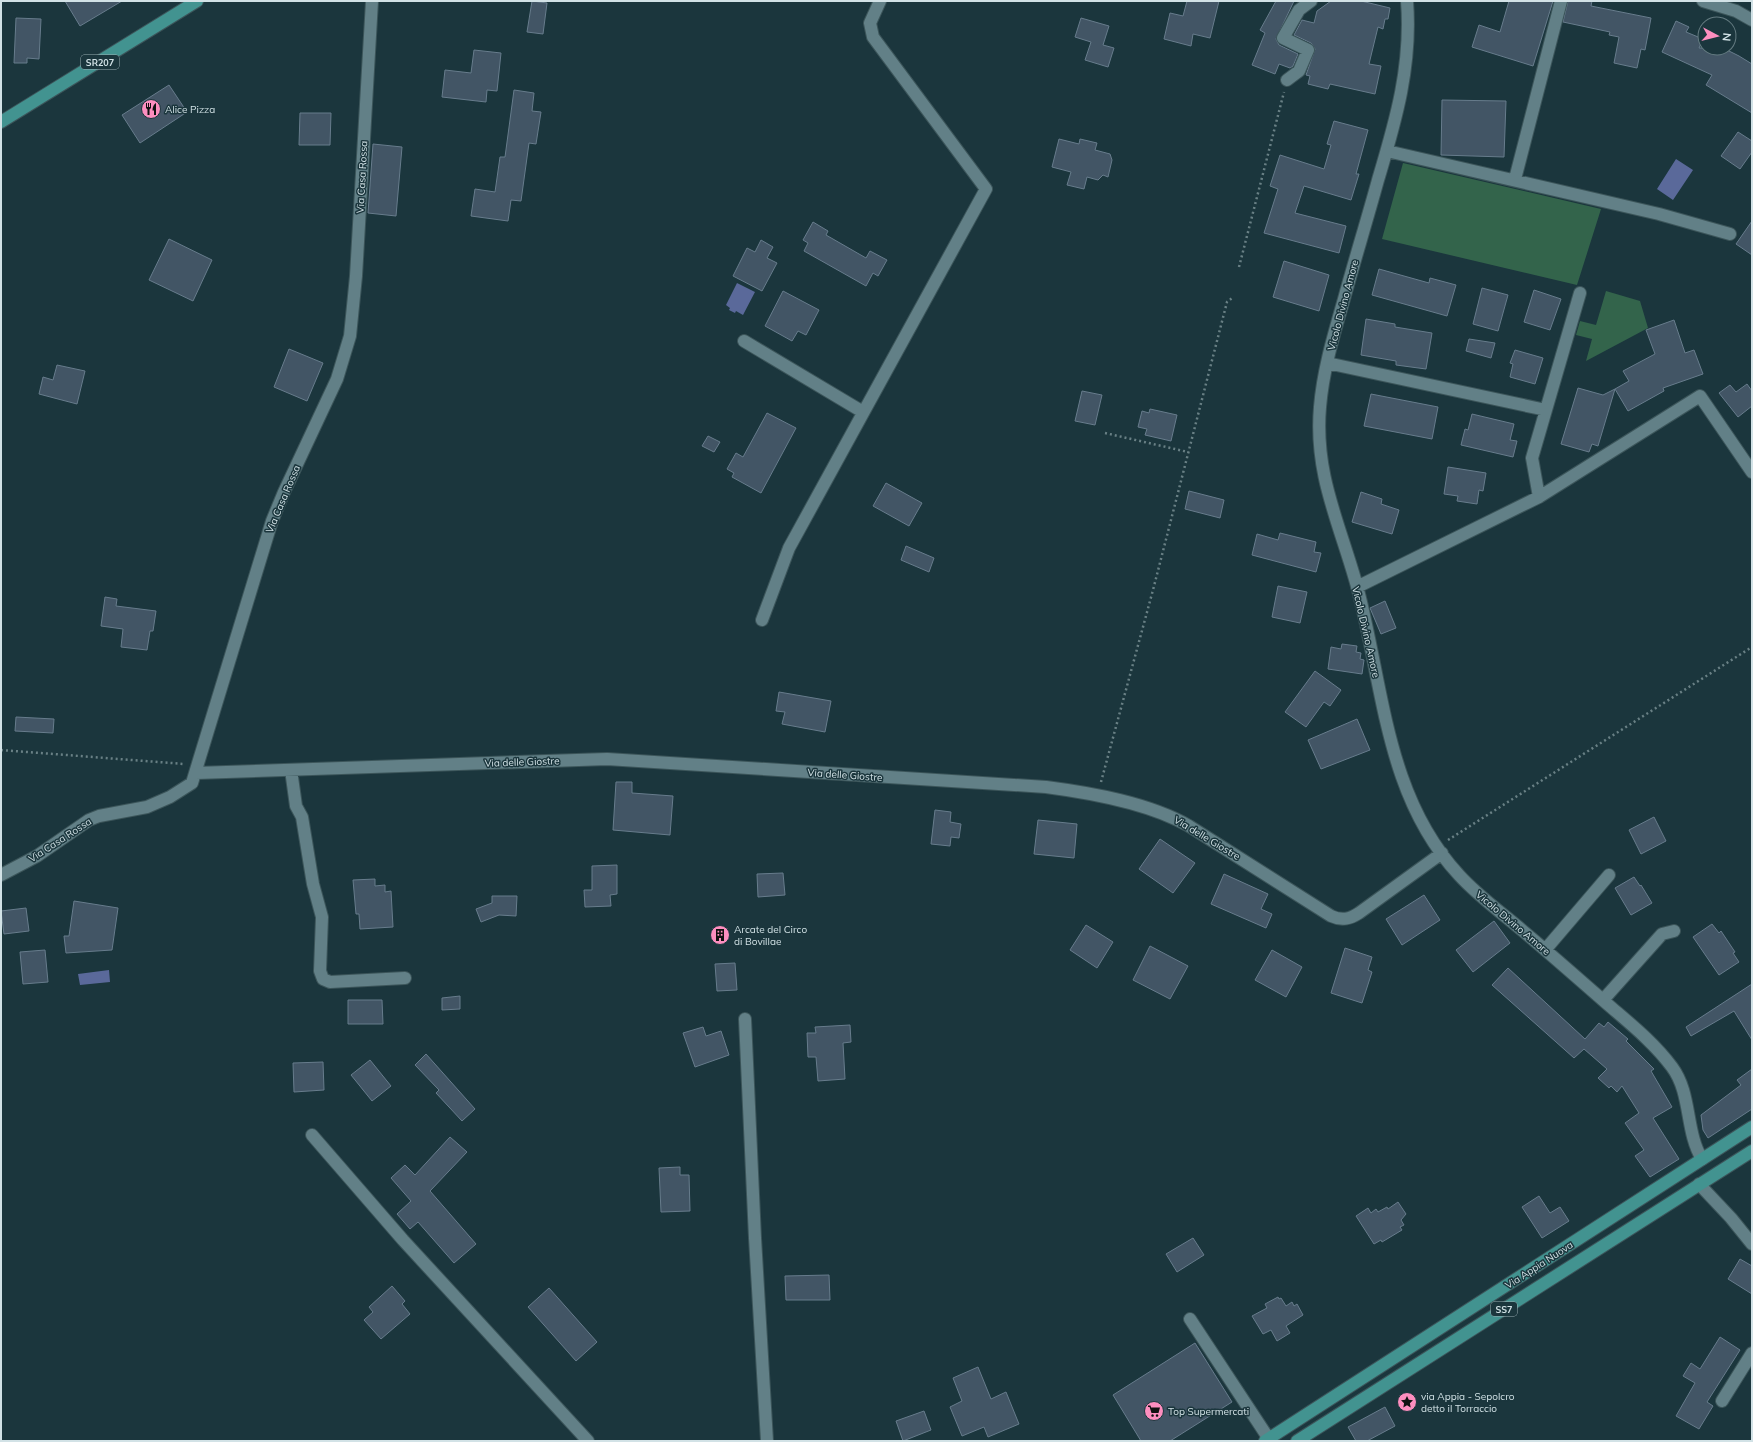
<svg xmlns="http://www.w3.org/2000/svg" width="1753" height="1442" font-family="Mulish,sans-serif">
	<style>
		.green { fill: #33644b }
		.water { fill: #5a699a }
		.building { fill: #425565; stroke: #677c8c }
		.lines { fill: none; stroke-linecap: round; stroke-linejoin: round }
		.minor-casing { stroke: #3c555a; stroke-width: 14 }
		.major-casing { stroke: #3c555a; stroke-width: 14 }
		.path { stroke: #698085; stroke-width: 2.5; stroke-dasharray: 2 3; stroke-linecap: butt }
		.minor { stroke: #628087; stroke-width: 12 }
		.major { stroke: #429390; stroke-width: 12 }
		.labels { text-anchor: middle; dominant-baseline: central; stroke-width: 3; stroke-linejoin: round; paint-order: stroke }
		.shield { fill: #1b363d; stroke: #9baeb3; stroke-width: 1 }
		.shield-label { font-size: 9px; font-weight: bold; fill: #d2e2e6 }
		.poi-label { font-size: 10px; fill: #d2e2e6; stroke: #1b363d; text-anchor: start }
		.street-label { font-size: 10px; fill: #d2e2e6; stroke: #1b363d }
	</style>
	<rect width="100%" height="100%" fill="#1b363d"/>
	<path class="green" d="M1403,163L1601,209L1577,285L1382,239Z
		M1606,291L1640,301L1648,328L1586,361L1592,339L1576,335L1580,321L1596,325Z"/>
	<path class="water" d="M1676,159L1693,170L1673,200L1657,189Z
		M737,283L755,292L743,315L736,311L735,313L729,310L730,308L726,305Z
		M109,970L110,982L80,985L78,974Z"/>
	<path class="building" d="M65,1H122L80,26Z
		M532,1L547,3L543,34L527,32Z
		M1187,1H1219L1210,38L1193,34L1191,46L1164,39L1170,13L1183,16Z
		M1276,1H1294L1276,39L1279,45L1298,54L1293,66L1290,68L1279,64L1275,74L1252,65L1265,33L1260,30Z
		M1331,1H1361L1390,8L1388,19H1385L1383,29L1378,27L1369,64L1381,66L1375,94L1330,84L1328,89L1308,84L1310,76L1306,75L1315,49L1311,43L1294,35L1302,20L1314,23L1317,11Z
		M1509,1H1553L1533,66L1472,47L1479,25L1500,32Z
		M1568,1H1592L1591,6L1651,18L1645,50L1641,49L1637,68L1614,63L1619,37L1609,35L1610,32L1563,22Z
		M16,18L41,19L39,59L27,58V63H14Z
		M1081,18L1109,26L1103,45L1114,48L1108,67L1085,60L1091,42L1075,37Z
		M1676,21L1689,27L1686,32L1703,39L1699,48H1723L1739,56L1752,64V113L1706,85L1712,75L1662,52Z
		M474,50L501,53L497,91L487,90L486,102L442,97L445,70L471,73Z
		M169,85L187,112L140,143L122,115Z
		M514,90L534,93L532,111L541,112L536,144L529,143L521,201L511,200L508,221L471,216L475,189L495,192L500,157H505Z
		M1442,100L1506,101L1504,157L1441,155Z
		M300,113H331L330,145H299Z
		M1334,121L1368,130L1356,174H1359L1351,200L1304,186L1295,213L1346,226L1339,253L1264,233L1278,189L1270,186L1280,155L1324,169L1331,145L1327,144Z
		M1738,132L1752,141V152L1740,169L1721,156Z
		M1059,139L1079,144L1080,139L1097,143L1095,150L1110,154L1112,160L1108,177L1103,175L1098,180L1087,177L1084,189L1067,185L1071,172L1052,167Z
		M373,144L402,147L396,216L368,213Z
		M1752,221V255L1736,244Z
		M813,222L828,231L826,235L866,258L870,251L887,260L878,276L873,273L866,286L804,251L808,243L803,240Z
		M169,239L212,260L193,301L149,280Z
		M761,240L773,247L767,258L777,263L762,291L733,276L747,248L755,252Z
		M1284,261L1329,275L1319,311L1273,297Z
		M1379,269L1429,283L1430,278L1456,285L1447,316L1372,295Z
		M1482,288L1508,295L1498,331L1473,324Z
		M1534,290L1561,299L1550,330L1524,322Z
		M783,291L819,310L806,335L798,331L792,341L765,326Z
		M1366,319L1395,324V327L1432,333L1426,369L1396,365V361L1361,355Z
		M1674,320L1685,353L1694,350L1703,374L1663,388L1664,391L1628,411L1615,389L1629,381L1623,371L1655,354L1646,330Z
		M1469,339L1495,343L1491,358L1466,351Z
		M289,349L323,363L307,401L274,387Z
		M1515,350L1543,358L1535,384L1510,377L1513,364L1510,363Z
		M57,365L85,371L77,404L39,394L43,377L53,380Z
		M1747,384L1752,391V406L1738,417L1719,393L1730,385L1736,392Z
		M1578,388L1603,395L1615,389L1598,446L1592,444L1589,452L1561,444Z
		M1082,391L1102,395L1095,425L1075,421Z
		M1371,394L1438,407L1432,439L1364,426Z
		M1150,409L1177,415L1171,441L1145,435L1147,429L1138,427L1142,411L1149,413Z
		M767,413L796,428L761,493L732,477L734,473L727,469L736,453L743,457Z
		M1472,414L1514,424L1510,440L1517,441L1513,457L1461,445L1465,429L1468,430Z
		M708,436L720,442L714,452L702,446Z
		M1448,467L1486,473L1483,491L1479,490L1477,504L1457,501L1458,496L1444,494Z
		M886,483L922,503L909,526L873,506Z
		M1189,491L1224,500L1220,518L1185,509Z
		M1361,492L1382,499L1381,504L1399,510L1392,534L1352,522Z
		M1280,533L1316,542L1314,552L1321,553L1316,572L1252,555L1257,534L1278,540Z
		M906,546L934,558L929,572L901,560Z
		M1278,586L1307,592L1300,623L1272,617Z
		M105,597L117,599L116,606L156,611L153,631H150L147,650L121,647L123,629L101,626Z
		M1385,601L1396,628L1381,634L1370,608Z
		M1342,644L1357,646L1356,652L1361,653L1360,659L1364,660L1362,674L1328,669L1331,647L1341,649Z
		M1315,671L1341,690L1330,706L1324,702L1306,727L1285,712Z
		M779,692L831,701L825,732L782,724L785,712L776,711Z
		M16,717L54,719L53,733L15,731Z
		M1357,719L1370,750L1321,769L1308,740Z
		M616,782H632V793L673,796L670,835L613,830Z
		M935,810L951,812L950,822L961,824L959,838L951,837L950,846L931,844Z
		M1654,817L1666,841L1641,854L1629,830Z
		M1038,820L1077,824L1074,858L1034,854Z
		M1160,839L1195,863L1173,893L1139,869Z
		M617,865V894L610,895L611,906L585,907L584,890H592V866Z
		M783,873L785,895L758,897L757,874Z
		M1224,874L1268,894L1261,909L1272,914L1266,928L1211,904Z
		M1634,877L1640,886L1641,885L1652,903L1631,915L1615,888Z
		M375,879V886L385,885V892L391,891L393,927L360,929L359,914H356L353,880Z
		M1424,895L1440,920L1402,945L1386,919Z
		M492,896H517L516,916L499,915L481,922L476,909L492,903Z
		M74,901L118,908L112,950L66,953L64,936H69Z
		M26,908L29,931L4,934L1,911Z
		M1494,921L1510,943L1473,972L1456,950Z
		M1712,924L1719,933L1721,931L1735,952L1733,953L1739,962L1719,975L1693,937Z
		M1086,925L1113,942L1097,968L1070,950Z
		M1150,946L1188,966L1170,999L1133,980Z
		M1345,948L1372,957L1368,970L1372,972L1362,1003L1331,993Z
		M45,950L48,982L23,984L20,952Z
		M1272,950L1302,967L1286,997L1255,980Z
		M735,963L737,990L717,991L715,964Z
		M1508,968L1585,1039L1599,1023L1604,1027L1608,1022L1628,1039L1626,1041L1654,1069L1651,1071L1672,1107L1653,1118L1679,1159L1650,1177L1635,1156L1644,1150L1625,1123L1639,1113L1622,1086L1617,1092L1611,1086L1609,1088L1598,1078L1607,1069L1584,1049L1574,1058L1492,985Z
		M1752,984V1040L1734,1011L1691,1036L1686,1027Z
		M460,996V1009L442,1010V998Z
		M348,1000H382L383,1024H348Z
		M850,1025L851,1042L843,1043L845,1079L818,1081L816,1057H808L807,1033H816L815,1027Z
		M703,1027L706,1036L721,1031L729,1055L695,1067L683,1033Z
		M426,1054L475,1109L462,1121L436,1093L439,1090L415,1065Z
		M370,1060L391,1086L372,1101L351,1075Z
		M323,1062L324,1090L294,1092L293,1063Z
		M1752,1069V1109L1708,1138L1703,1130L1701,1115L1741,1085L1737,1080Z
		M450,1137L467,1152L430,1191L476,1244L454,1263L418,1222L410,1229L397,1214L411,1201L391,1178L405,1165L415,1175Z
		M680,1167V1175H689L690,1211L661,1212L659,1168Z
		M1539,1196L1550,1213L1560,1207L1569,1221L1542,1238L1522,1207Z
		M1398,1202L1406,1214L1401,1220L1404,1225L1400,1227L1402,1230L1382,1242L1381,1240L1374,1244L1356,1216L1368,1208L1371,1213L1376,1209L1378,1212L1387,1207L1388,1209Z
		M1193,1238L1204,1255L1177,1272L1166,1254Z
		M1740,1259L1752,1266V1294L1728,1279Z
		M829,1275L830,1300H786L785,1276Z
		M392,1286L405,1301L402,1304L410,1314L381,1339L364,1320L373,1312L369,1307Z
		M549,1288L597,1342L576,1361L528,1307Z
		M1278,1297L1279,1299L1281,1298L1286,1306L1292,1302L1294,1306L1297,1304L1303,1315L1286,1326L1290,1333L1277,1341L1271,1330L1263,1334L1252,1316L1267,1308L1265,1304Z
		M1720,1337L1740,1350L1707,1402L1713,1406L1699,1429L1676,1416L1695,1383L1683,1376L1691,1363L1700,1369Z
		M1195,1343L1232,1402L1170,1441H1141L1113,1395Z
		M978,1367L991,1399L1006,1392L1019,1424L988,1437L984,1427L962,1436L950,1407L962,1401L953,1378Z
		M1385,1407L1395,1426L1367,1441H1356L1348,1427Z
		M924,1411L931,1430L903,1441L896,1421Z"/>
	<g class="lines">
		<g class="minor-casing">
			<path id="minor" d="M1407,1C1412,65 1396,120 1378,180C1367,220 1355,259 1344,299C1334,334 1323,370 1320,407C1314,476 1341,526 1358,590C1384,690 1386,796 1459,875C1478,896 1502,913 1523,931C1553,956 1582,982 1612,1008C1633,1026 1655,1044 1672,1067C1692,1094 1685,1131 1702,1159
				M1703,1L1736,11L1752,20
				M1287,80L1299,71L1308,50L1283,38L1299,10L1311,1
				M1387,151L1659,214L1730,234
				M1515,179L1561,1
				M744,341L863,412
				M1327,363L1546,410
				M1539,497L1532,458L1580,293
				M1357,587L1539,497L1700,396L1752,472
				M762,620L789,548L986,189L873,37L870,23L880,1
				M291,770L296,806L302,817L313,884L322,917L320,971L323,979L330,982L405,978
				M196,773L607,759L1046,787C1092,793 1149,803 1189,826L1331,916C1342,921 1350,919 1359,913L1442,853
				M1,875L37,856L89,820L99,816L147,807L170,797L192,783L272,521L284,492L337,379L350,336L356,276L372,1
				M1545,950L1609,875
				M1603,1000L1662,934L1674,931
				M745,1019L755,1238L767,1441
				M312,1135L403,1240L588,1441
				M1699,1184L1731,1218L1752,1244
				M1190,1319L1269,1439
				M1722,1401L1752,1353"/>
		</g>
		<g class="major-casing">
			<path id="major" d="M1,122L197,1
				M1265,1441L1752,1127
				M1297,1441L1752,1151"/>
		</g>
		<path class="path" d="M1239,267L1284,92
			M1105,433L1188,452
			M1,750L184,764
			M1101,782L1153,590L1227,302L1232,298
			M1448,840L1752,647"/>
		<use href="#minor" class="minor"/>
		<use href="#major" class="major"/>
	</g>
	<defs>
		<g id="restaurant-disc" transform="scale(1)"><circle r="9.5" fill="#fd8ebf" stroke="#1b363d"/><path d="M-5-6h1v4h1v-4h1v4h1v-4h1v5L-1.5 .5V6h-2V.5L-5-1ZM5-6V6H3V1.5H1.5Q1.5-4 5-6Z" fill="#111"/></g>
		<g id="building-disc" transform="scale(1)"><circle r="9.5" fill="#fd8ebf" stroke="#1b363d"/><path d="M-4-6H4V6H1V3H-1V6H-4ZM-2.5-4.3h1.7v1.8h-1.7ZM.8-4.3h1.7v1.8H.8ZM-2.5-1h1.7V.8h-1.7ZM.8-1h1.7V.8H.8Z" fill="#111"/></g>
		<g id="sight-disc" transform="scale(1)"><circle r="9.5" fill="#fd8ebf" stroke="#1b363d"/><path d="M0-6L1.8-2.2L6-1.7L2.9 1.2L3.7 5.4L0 3.3L-3.7 5.4L-2.9 1.2L-6-1.7L-1.8-2.2Z" fill="#111"/></g>
		<g id="supermarket-disc" transform="scale(1)"><circle r="9.5" fill="#fd8ebf" stroke="#1b363d"/><path d="M-6-5.5h2.5l.6 2H6L4.5 2H-2.5L-4.4-4H-6ZM-1.5 3.2a1.3 1.3 0 1 0 .1 0ZM3 3.2a1.3 1.3 0 1 0 .1 0Z" fill="#111"/></g>
	</defs>
	<g fill-rule="evenodd">
		<use href="#restaurant-disc" x="151" y="109"/>
		<use href="#building-disc" x="720" y="935"/>
		<use href="#sight-disc" x="1407" y="1402"/>
		<use href="#supermarket-disc" x="1154" y="1411"/>
	</g>
	<g class="labels">
		<g class="shield">
			<rect x="81" y="55" width="38" height="14" rx="3"/>
			<rect x="1491" y="1302" width="26" height="14" rx="3"/>
		</g>
		<g class="shield-label">
			<text x="100" y="62">SR207</text>
			<text x="1504" y="1309">SS7</text>
		</g>
		<g class="poi-label">
			<text x="165" y="109">Alice Pizza</text>
			<text x="734" y="929">Arcate del Circo<tspan x="734" dy="12">di Bovillae</tspan></text>
			<text x="1421" y="1396">via Appia - Sepolcro<tspan x="1421" dy="12">detto il Torraccio</tspan></text>
			<text x="1168" y="1411">Top Supermercati</text>
		</g>
		<g class="street-label">
			<text transform="translate(362 177) rotate(-87)">Via Casa Rossa</text>
			<text transform="translate(1343 305) rotate(-75)">Vicolo Divino Amore</text>
			<text transform="translate(283 499) rotate(-67)">Via Casa Rossa</text>
			<text transform="translate(1366 632) rotate(77)">Vicolo Divino Amore</text>
			<text transform="translate(522 762) rotate(-2)">Via delle Giostre</text>
			<text transform="translate(845 775) rotate(4)">Via delle Giostre</text>
			<text transform="translate(1207 838) rotate(31)">Via delle Giostre</text>
			<text transform="translate(60 840) rotate(-33)">Via Casa Rossa</text>
			<text transform="translate(1513 923) rotate(40)">Vicolo Divino Amore</text>
			<text transform="translate(1539 1265) rotate(-33)">Via Appia Nuova</text>
		</g>
	</g>
	<rect width="1753" height="1442" fill="none" stroke="#d2e2e6" stroke-width="4"/>
	<g transform="translate(1717 36) rotate(97)"><circle r="19" fill="#1b363d" stroke="#647b81"/>
	<path d="M0-3L7 15L0 10L-7 15Z" fill="#fd8ebf"/>
	<text y="-6" font-size="11" font-weight="bold" text-anchor="middle" fill="#d2e2e6">N</text>
	</g>
</svg>
